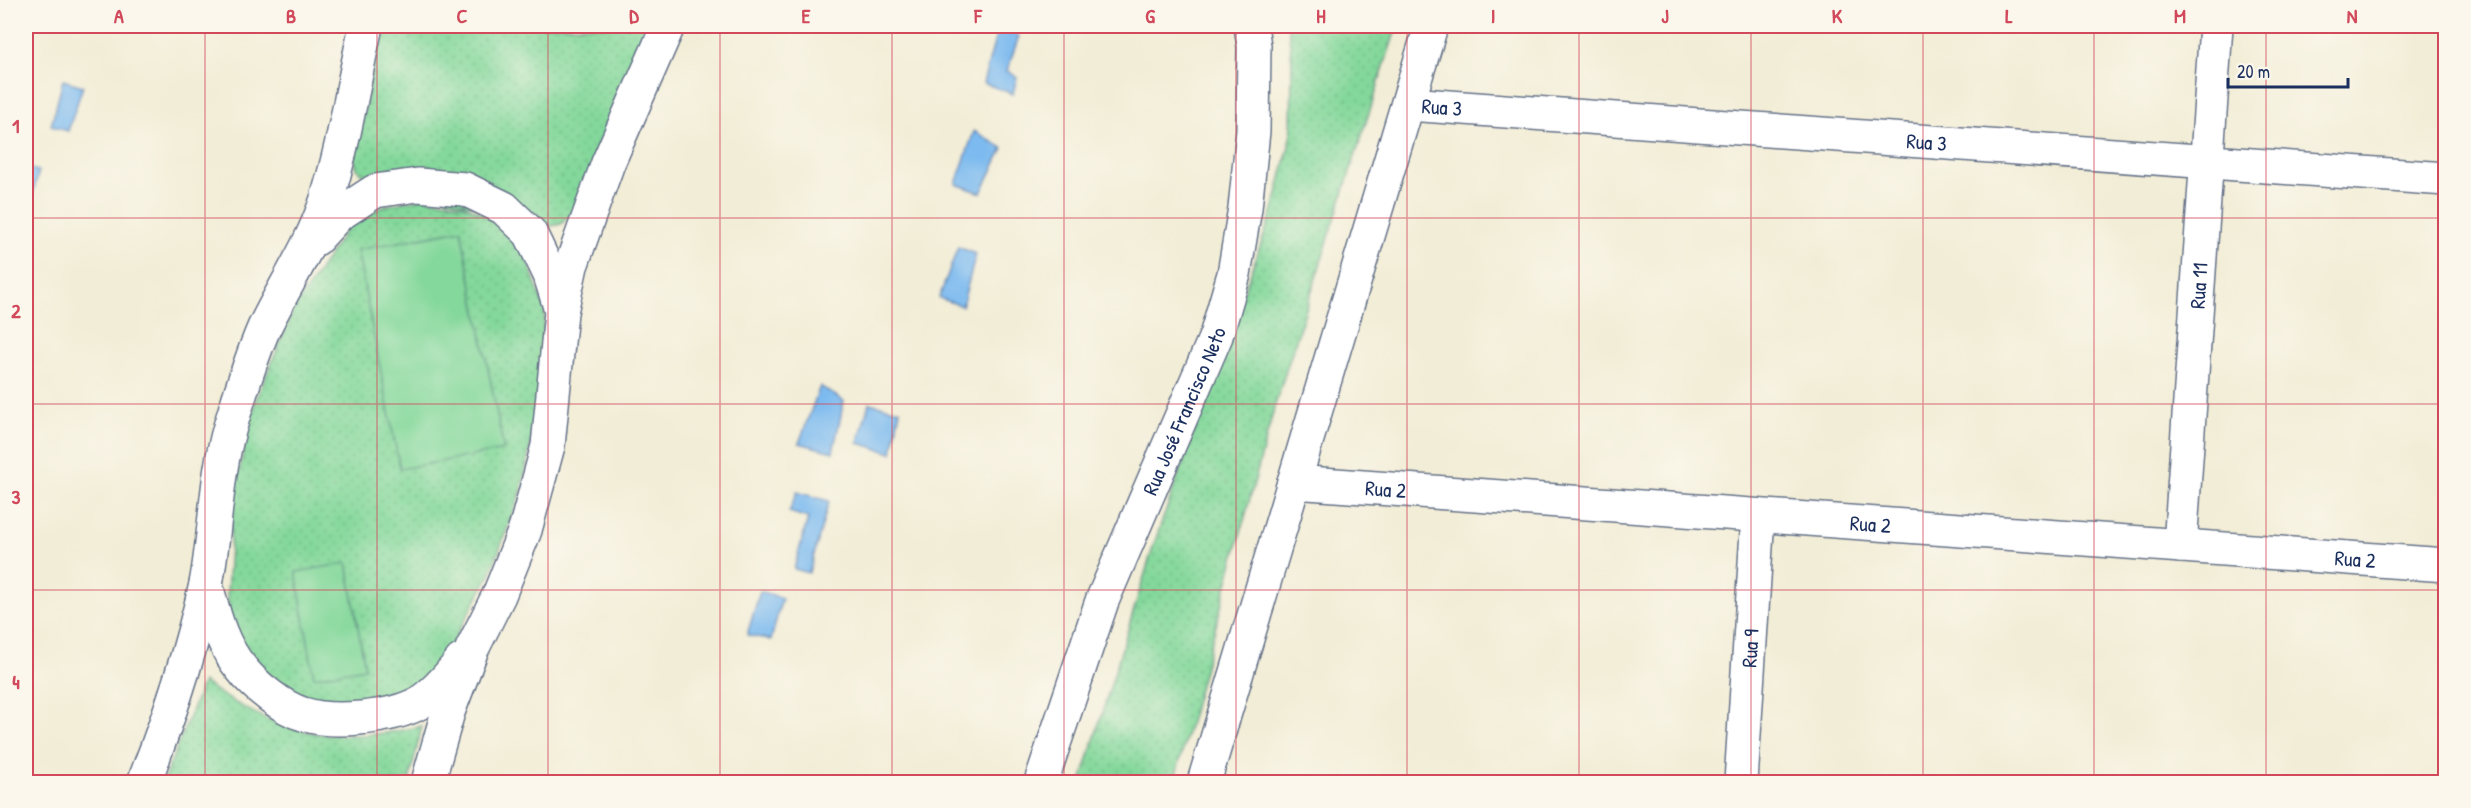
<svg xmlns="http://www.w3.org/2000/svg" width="2471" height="808" font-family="'Patrick Hand',sans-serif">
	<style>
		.park { fill: url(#park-dots); stroke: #50847c; stroke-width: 1.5 }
		.garden { fill: #84d89b; stroke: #50847c; stroke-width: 1.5 }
		.water { fill: #7bbaef; stroke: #4b74a6; stroke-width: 1.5 }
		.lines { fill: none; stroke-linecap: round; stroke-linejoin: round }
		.minor-casing { stroke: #667288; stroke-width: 36 }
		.minor { stroke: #fff; stroke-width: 33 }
		.grid { fill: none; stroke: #d1495b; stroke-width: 1.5; stroke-opacity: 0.55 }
		.labels { text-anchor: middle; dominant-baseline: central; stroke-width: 6; stroke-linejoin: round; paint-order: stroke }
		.street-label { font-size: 21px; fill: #1b2f5e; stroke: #fbf7ec }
		.neatline { fill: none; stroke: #d1495b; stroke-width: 2 }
		.grid-label { font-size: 20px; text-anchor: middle; font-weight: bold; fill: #d1495b }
	</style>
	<defs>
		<pattern id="park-dots" width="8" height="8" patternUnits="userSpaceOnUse" patternTransform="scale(1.5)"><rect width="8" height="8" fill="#84d89b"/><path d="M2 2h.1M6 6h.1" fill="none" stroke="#71ba88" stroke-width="1.8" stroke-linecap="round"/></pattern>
	</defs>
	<rect width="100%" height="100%" fill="#fbf7ec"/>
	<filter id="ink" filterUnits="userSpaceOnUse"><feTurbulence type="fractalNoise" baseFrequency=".0167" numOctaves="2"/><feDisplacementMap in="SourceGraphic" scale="12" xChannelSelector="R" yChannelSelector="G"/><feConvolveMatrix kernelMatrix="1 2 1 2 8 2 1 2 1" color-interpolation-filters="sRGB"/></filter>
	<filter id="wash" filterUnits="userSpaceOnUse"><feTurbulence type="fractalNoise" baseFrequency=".008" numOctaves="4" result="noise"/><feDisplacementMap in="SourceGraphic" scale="24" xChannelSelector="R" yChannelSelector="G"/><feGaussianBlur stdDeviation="1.35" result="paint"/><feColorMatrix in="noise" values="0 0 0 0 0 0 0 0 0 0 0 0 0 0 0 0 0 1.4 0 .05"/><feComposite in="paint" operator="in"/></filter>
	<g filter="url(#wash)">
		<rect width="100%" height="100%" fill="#f2edd6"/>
		<path class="park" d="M382,26H651L573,212L561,224L552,226L367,178L357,169L354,159Z
			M1288,26H1397L1275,405L1174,782H1081L1155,541L1273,210L1291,138L1292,62Z
			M424,198L464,205L482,213L514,238L526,255L545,312L539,403L521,492L489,577L444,657L432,672L400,696L382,703L323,706L286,692L244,651L230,615L227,595L233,496L256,400L294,309L348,226L384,206Z
			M203,682C278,735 333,747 422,726L409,782H163Z"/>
		<path class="garden" d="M461,230L504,450L400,469L357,250Z
			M347,563L365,668L314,677L296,572Z"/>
		<path class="water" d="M998,28L1019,36L1007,71L1017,77L1013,94L983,83Z
			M63,80L83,86L68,131L51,126Z
			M974,131L1003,148L981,193L956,184Z
			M26,168L39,171L26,219Z
			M958,247L976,254L962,306L939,298Z
			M820,386L844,401L833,452L799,443Z
			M869,403L900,410L892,453L858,443Z
			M797,492L829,501L809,573L794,569L808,518L789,512Z
			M760,591L782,598L771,640L747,635Z"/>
	</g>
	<g filter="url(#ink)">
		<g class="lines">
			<g class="minor-casing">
				<g id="minor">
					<path id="s1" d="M1408,104L2446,179"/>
					<path d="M316,239L338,215L375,191L418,185L465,189L504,208L530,233L550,275L561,310"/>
					<path id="s2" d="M1294,482L2446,565"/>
					<path id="s3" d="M2180,546L2216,26"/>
					<path d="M206,585C214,614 221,644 241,668C254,685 282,708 303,714C333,724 391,718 419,703C435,693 450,675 461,661"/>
					<path d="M144,782C169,718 191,651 206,584C216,532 215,478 230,427C240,394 250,360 264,328C284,286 311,247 326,202C344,145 353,84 366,26"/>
					<path d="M428,782L448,712L472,649L499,595L525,530L548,446L561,312L571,266L608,163L668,26"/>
					<path id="s4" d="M1041,782L1102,601L1216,336L1234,274L1245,208L1253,131L1254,46L1251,26"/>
					<path d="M1204,782L1431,26"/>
					<path id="s5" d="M1741,782L1758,516"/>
				</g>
			</g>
			<use href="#minor" class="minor"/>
		</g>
	</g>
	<path class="grid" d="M205,26V782M377,26V782M548,26V782M720,26V782M892,26V782M1064,26V782M1236,26V782M1407,26V782M1579,26V782M1751,26V782M1923,26V782M2094,26V782M2266,26V782M26,218H2446M26,404H2446M26,590H2446"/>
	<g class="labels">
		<g class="street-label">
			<text stroke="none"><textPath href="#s1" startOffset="34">Rua 3</textPath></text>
			<text stroke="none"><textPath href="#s1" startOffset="520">Rua 3</textPath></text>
			<text stroke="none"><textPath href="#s3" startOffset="261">Rua 11</textPath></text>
			<text stroke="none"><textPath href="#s4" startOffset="398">Rua José Francisco Neto</textPath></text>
			<text stroke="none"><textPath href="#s2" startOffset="92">Rua 2</textPath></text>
			<text stroke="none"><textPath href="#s2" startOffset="578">Rua 2</textPath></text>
			<text stroke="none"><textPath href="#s2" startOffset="1064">Rua 2</textPath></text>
			<text stroke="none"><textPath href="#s5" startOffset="134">Rua 9</textPath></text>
		</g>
	</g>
	<rect width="2471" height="808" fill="none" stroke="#fbf7ec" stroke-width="66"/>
	<path d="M2228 78v9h120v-9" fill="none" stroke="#1b2f5e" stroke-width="3"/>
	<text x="2237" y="78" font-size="18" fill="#1b2f5e" stroke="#fbf7ec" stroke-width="4.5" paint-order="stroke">20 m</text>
	<rect x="33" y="33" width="2405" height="742" class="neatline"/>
	<g class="grid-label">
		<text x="119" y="23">A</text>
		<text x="291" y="23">B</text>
		<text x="462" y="23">C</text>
		<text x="634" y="23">D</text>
		<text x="806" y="23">E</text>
		<text x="978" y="23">F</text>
		<text x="1150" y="23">G</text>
		<text x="1321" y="23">H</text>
		<text x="1493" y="23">I</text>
		<text x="1665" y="23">J</text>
		<text x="1837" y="23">K</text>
		<text x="2009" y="23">L</text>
		<text x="2180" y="23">M</text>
		<text x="2352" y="23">N</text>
		<text x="16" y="133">1</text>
		<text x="16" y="318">2</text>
		<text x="16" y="504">3</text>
		<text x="16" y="689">4</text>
	</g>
</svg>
